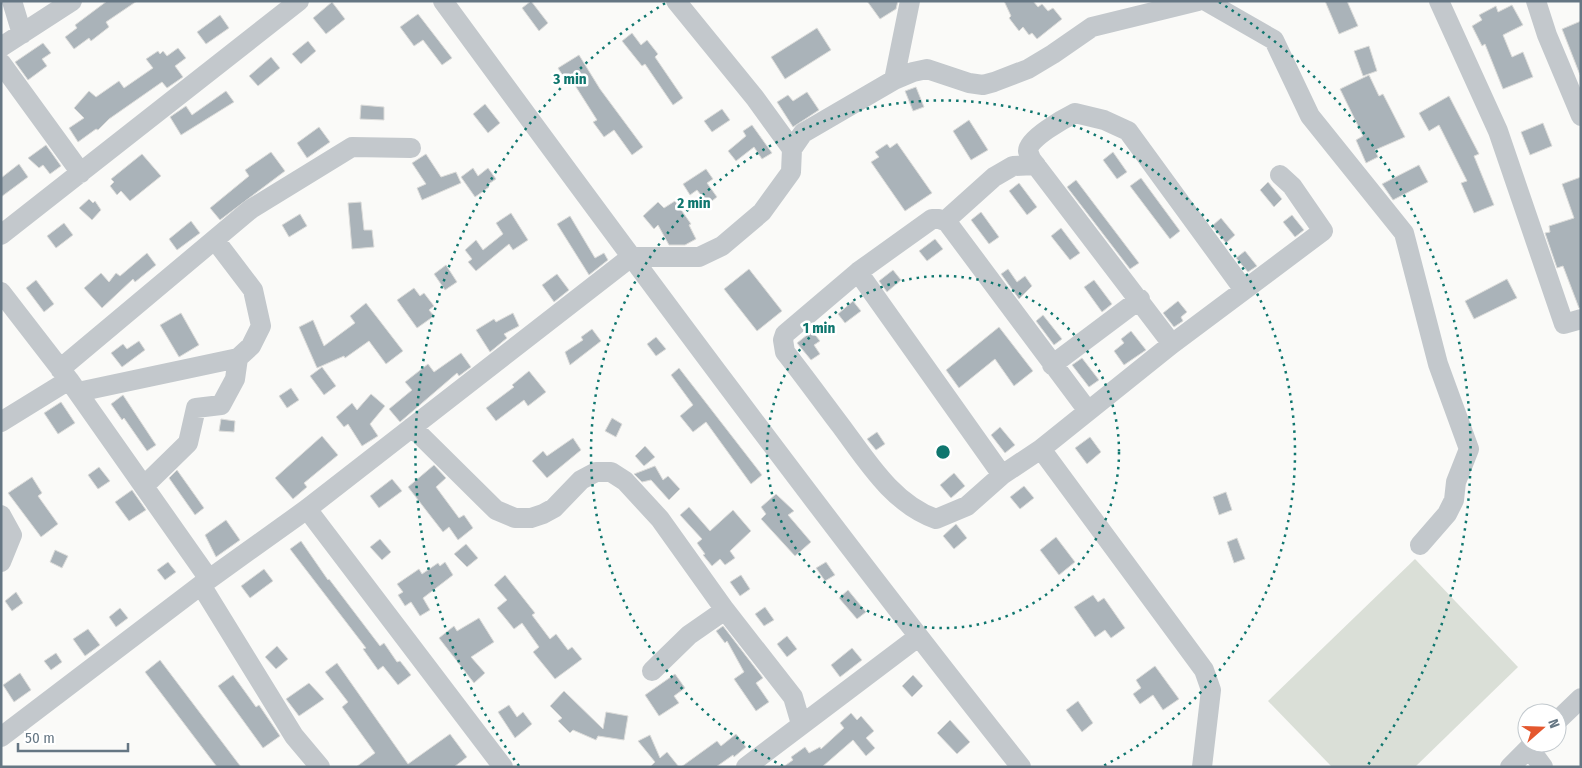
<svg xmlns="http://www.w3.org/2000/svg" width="1582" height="768" font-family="'Fira Sans Condensed',sans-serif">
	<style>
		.green { fill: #dadfd7 }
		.building { fill: #aab3b9; stroke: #dcdcda }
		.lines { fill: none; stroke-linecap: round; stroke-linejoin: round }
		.minor { stroke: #c3c8cc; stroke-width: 20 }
		.ring { fill: none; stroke: #0f766e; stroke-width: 2.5; stroke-dasharray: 2.5 5 }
		.centre { fill: #0f766e; stroke: #fff; stroke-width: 2.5 }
		.ring-label { font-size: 15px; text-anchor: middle; font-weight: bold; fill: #0f766e; stroke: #fff; stroke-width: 5; stroke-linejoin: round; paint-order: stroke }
	</style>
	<rect width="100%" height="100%" fill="#fafaf8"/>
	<path class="green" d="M1415,559L1518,667L1415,767H1332L1268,701Z"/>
	<path class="building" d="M107,1H137L106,22L109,27L91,41L89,38L74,49L65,37L77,28L75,25Z
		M531,1L548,23L539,31L522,8Z
		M867,1H898L896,9L880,19Z
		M1004,1H1033L1038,7L1042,4L1048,11L1053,8L1062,19L1037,39L1032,33L1029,35L1023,27L1019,31L1009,18L1011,16Z
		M1325,1H1347L1358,26L1339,34Z
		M332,2L345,19L326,34L313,18Z
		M1512,5L1523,25L1503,35L1512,57L1523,52L1533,77L1503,89L1485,44L1482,46L1472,26L1482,20L1479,15L1496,6L1498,12Z
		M418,14L452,58L442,65L423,40L414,46L400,27Z
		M220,15L229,28L206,44L197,32Z
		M1581,21V75H1580L1562,29Z
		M817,28L831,50L785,79L771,57Z
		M632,33L641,45L647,40L658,54L655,57L683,98L673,105L645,64L642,66L622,41Z
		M308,41L316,51L301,64L292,54Z
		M43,43L51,53L42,59L47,66L28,80L15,62Z
		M1369,46L1377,71L1363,76L1354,51Z
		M178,48L186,58L175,66L183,77L167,88L162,82L109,119L98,130L96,129L78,142L69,128L84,118L74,108L89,91L96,97L119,81L124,88L153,68L146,59L158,51L160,54L163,51L167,56Z
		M579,55L600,89L643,147L632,155L614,130L604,137L593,122L597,120L571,79L566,81L558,68Z
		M271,57L280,68L258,86L249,76Z
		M1369,75L1379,96L1383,94L1405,137L1375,150L1378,157L1366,163L1356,140L1363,136L1340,89Z
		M916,87L924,107L913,111L905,91Z
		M226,91L234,102L181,135L170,117L186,106L192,115Z
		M807,92L819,110L793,127L777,102L788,95L793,101Z
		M1449,96L1479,154L1474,156L1494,205L1474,213L1461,183L1467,181L1439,125L1429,131L1419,113Z
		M485,104L500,123L488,133L473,114Z
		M361,105L384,107V120L360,119Z
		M722,109L730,120L712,132L704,121Z
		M969,120L988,150L971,160L953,131Z
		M1543,123L1552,146L1530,155L1521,132Z
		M752,125L772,153L762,159L754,147L736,161L728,151L746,136L743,131Z
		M319,127L330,142L307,158L297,143Z
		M897,143L932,193L905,211L871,162L879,157L875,152L887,144L890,148Z
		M46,145L61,166L50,174L43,165L39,168L28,158Z
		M271,152L285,171L220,220L210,208L249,176L245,170Z
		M1113,152L1127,172L1117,179L1103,160Z
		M142,154L161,176L130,201L121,191L117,195L110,186L114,182L111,179Z
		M426,154L441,177L456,172L461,183L422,200L417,188L426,184L412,163Z
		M19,164L28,177L1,197V178Z
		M1419,165L1428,182L1393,200L1382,184Z
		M473,168L478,176L488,168L496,179L487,185L489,187L475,197L461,177Z
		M706,169L713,179L707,183L717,197L708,204L697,190L690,195L683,184Z
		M1581,177V307L1579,308L1563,266L1557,268L1545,233L1550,232L1549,226L1574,218L1562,184Z
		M1141,178L1180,231L1170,239L1130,186Z
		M1076,180L1139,263L1130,269L1067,187Z
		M1268,182L1282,199L1274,207L1260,190Z
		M1019,183L1037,207L1027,215L1009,191Z
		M89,199L93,203L95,201L101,210L92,220L79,208Z
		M675,201L691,224L689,225L696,239L685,245H669L658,225L654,229L643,216L658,202L664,208Z
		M361,202L364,230H372L374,247L352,249L348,203Z
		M981,212L999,237L989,244L971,220Z
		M511,213L528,240L513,250L509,244L476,271L468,262L472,259L465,250L476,240L483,250L503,234L496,223Z
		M300,214L307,226L289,237L282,225Z
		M1292,215L1304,230L1295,237L1283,222Z
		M570,216L595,258L604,253L608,260L589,275L557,224Z
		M1221,218L1235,235L1226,243L1212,226Z
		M191,221L200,233L177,250L169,239Z
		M64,223L73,235L56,248L47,236Z
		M1061,228L1080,253L1070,260L1051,236Z
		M935,239L943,249L927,261L919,251Z
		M1245,251L1257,266L1248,272L1236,258Z
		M147,253L156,265L135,282L133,279L102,308L84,288L101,273L109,282L116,273L120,276Z
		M446,265L457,282L445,290L434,274Z
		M749,269L782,311L757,331L724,289Z
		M1008,269L1017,282L1025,276L1032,286L1019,299L1001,274Z
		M893,270L901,280L887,292L879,281Z
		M557,274L569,290L554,302L542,285Z
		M1507,279L1517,298L1474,319L1465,301Z
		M36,280L54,304L44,312L26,288Z
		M1094,280L1112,304L1102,312L1084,287Z
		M414,288L420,296L424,293L434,306L429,310L434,316L417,328L397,300Z
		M853,301L861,311L845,323L838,314Z
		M1178,301L1187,312L1181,317L1183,321L1174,327L1163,313Z
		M366,303L403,351L386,364L369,341L345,358L344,356L317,368L299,327L313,320L324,346L355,323L350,316Z
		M181,313L199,345L179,357L160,325Z
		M513,313L519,326L504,334L507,338L490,352L476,330L494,319L496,322Z
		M1043,315L1062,339L1054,345L1036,321Z
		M999,327L1033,371L1014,386L995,359L959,388L946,370Z
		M592,329L601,341L570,365L565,352L583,340L581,337Z
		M812,331L820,341L814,345L820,354L811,360L797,343Z
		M1131,331L1146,350L1124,365L1114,351L1124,343L1121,339Z
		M656,337L666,349L656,356L647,344Z
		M139,341L145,350L122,367L111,353L123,344L127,349Z
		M461,353L471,367L459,376L457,373L400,422L389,409L412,390L405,382L428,364L434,372Z
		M1082,358L1099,380L1089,387L1072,365Z
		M322,367L336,386L324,395L310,376Z
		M679,368L762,475L751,484L706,422L693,432L680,416L693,405L671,375Z
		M529,371L546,392L528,406L524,400L496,421L486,408L514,387L512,385Z
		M291,388L299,400L287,408L279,396Z
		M371,394L385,406L370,424L378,436L362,446L348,424L344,427L336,417L352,403L357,410Z
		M123,395L156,445L147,451L124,418L122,420L111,404Z
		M61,402L75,423L58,434L44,413Z
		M612,418L622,424L616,437L605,431Z
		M221,419L235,421L234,432L219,431Z
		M1000,427L1015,445L1005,453L991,435Z
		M877,432L885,444L876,450L867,439Z
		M322,436L338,455L304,483L307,487L293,499L275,478Z
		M1090,437L1101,452L1087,464L1075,448Z
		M573,438L581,450L547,478L532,461L543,451L547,456Z
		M645,446L655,457L644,466L635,456Z
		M434,465L446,478L436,487L459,518L464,515L473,528L458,540L449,527L443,532L408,487Z
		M655,466L663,480L668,476L680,489L669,500L651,480L642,482L634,474Z
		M99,467L110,481L98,489L88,475Z
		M177,470L204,508L195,515L169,478Z
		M954,473L965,486L951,498L940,485Z
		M32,477L42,493L38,496L58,524L41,537L8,493Z
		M392,479L402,491L379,508L370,496Z
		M1024,486L1034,498L1020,509L1010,497Z
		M132,490L146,510L129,521L115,502Z
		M1226,492L1232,510L1219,515L1213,497Z
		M776,494L794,511L788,515L811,542L795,556L761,519L766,514L761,507Z
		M689,507L710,531L733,510L751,531L730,551L735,558L725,565L720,559L712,566L703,555L705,554L697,543L702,539L680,515Z
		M226,520L240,540L216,557L205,535Z
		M956,524L967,538L954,549L943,536Z
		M1056,537L1075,562L1059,575L1040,550Z
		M1237,538L1245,559L1234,563L1227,542Z
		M380,539L391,552L382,560L370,547Z
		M301,541L328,580L329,579L380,646L384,643L397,662L400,661L411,675L398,685L383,666L378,670L363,649L366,648L290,549Z
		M466,544L478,558L467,567L454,554Z
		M55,550L68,556L62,568L50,562Z
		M168,562L176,572L165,580L157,570Z
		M445,562L453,575L423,598L430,610L420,616L411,602L405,606L398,595L403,592L397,584L419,569L422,574L438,563L440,566Z
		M826,562L835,575L825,581L816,568Z
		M264,569L273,581L250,598L241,586Z
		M505,575L535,613L532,615L550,639L556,634L568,650L572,647L582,659L555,679L533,652L539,647L522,623L514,629L497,608L507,600L494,585Z
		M741,575L750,589L740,596L730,582Z
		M848,590L866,612L857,619L839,598Z
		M16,592L23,603L12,611L5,601Z
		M1093,595L1098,602L1104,598L1125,628L1111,638L1105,630L1095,637L1074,607Z
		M765,607L774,620L764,626L755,614Z
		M120,608L128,618L116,627L109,617Z
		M479,618L494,642L471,657L485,673L474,683L439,638L454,626L457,631Z
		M723,626L763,678L756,683L769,702L756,711L734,679L744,672L727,641L725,643L716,631Z
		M88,629L100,645L85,656L73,639Z
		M787,636L797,649L787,657L777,644Z
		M277,646L288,659L276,669L265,657Z
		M852,648L862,660L840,677L831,665Z
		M56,653L62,662L51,670L44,661Z
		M160,660L241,767H217L145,672Z
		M337,663L408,764L450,734L467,757L454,767H356L375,753L342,707L348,702L325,672Z
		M1155,666L1179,699L1163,710L1153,695L1140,704L1133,694L1141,688L1136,680Z
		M20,673L31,690L14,702L3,685Z
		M675,674L685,688L674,696L679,703L659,716L645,695Z
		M233,675L256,707L259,705L280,736L263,748L218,686Z
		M913,675L923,686L912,697L902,686Z
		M309,683L324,699L299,716L286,699Z
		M564,691L603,729L606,712L628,716L624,740L598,736L596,740L573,730L570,733L558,721L562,718L550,706Z
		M1078,701L1093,723L1082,732L1066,710Z
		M509,705L517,717L523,712L532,724L515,738L498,712Z
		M851,713L857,720L861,716L874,731L866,738L875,748L866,756L853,740L822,767H783L793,760L791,757L805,747L809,753L820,747L821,749L844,728L840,723Z
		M950,720L970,742L957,754L937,733Z
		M736,734L746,747L734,757L733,755L716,767H681L717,741L721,746Z
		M650,735L660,758L667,752L679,767H650L655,762L638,741Z"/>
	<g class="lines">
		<path class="minor" d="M12,1L22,34
			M443,1C632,259 822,516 1021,767
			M1206,1L1274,40L1310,116L1404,233L1438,364L1469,449L1456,482L1454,500L1447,514L1420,545
			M1439,1L1498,131L1564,324L1581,319
			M1536,1L1547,35L1581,116
			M1,47L72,1
			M1,63L81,173
			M894,80L910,1
			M792,149L803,133L894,80L913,72L927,69L969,83L983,85L994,82L1028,69L1053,54L1092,27L1198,1
			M945,221L994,177L1013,166L1036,165
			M1,235L299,1
			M858,272L1002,475
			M1,292L69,380L209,579
			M1172,344L1031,159C1030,156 1029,154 1028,151C1027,139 1065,118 1075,113L1104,120L1128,131L1244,290
			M1052,365L1140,299
			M60,369L251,209L352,147L411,148
			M78,392L238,358L251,346L261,326L253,290L215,240
			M1088,411L947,222L939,219H932L858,272L785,334L783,340L785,352C804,376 822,401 841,426C867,461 893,504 936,519L967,506L1002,475L1041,449L1172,344L1323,231L1292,186L1280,175
			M1,422L69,380
			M412,427L496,510L515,518H531L543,514L554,508L581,480L596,472H611L625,481L660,519L725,610L793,697L801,724
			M1041,449L1204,670L1211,690L1202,767
			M144,486L188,443L196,408L221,405L235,379L238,358
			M307,509L503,767
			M1,515L12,535L1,562
			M201,585L294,736L320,767
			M652,671L689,635L725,610
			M1557,721L1581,698
			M1,737L201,585L307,509L631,257H699L722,246L762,212L791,172L792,149L755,98L676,1
			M1529,748L1543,767
			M746,767L918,637
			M1510,767L1534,743"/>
	</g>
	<g class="ring">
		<circle cx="943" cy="452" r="176"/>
		<path d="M783 766A352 352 0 1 1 1103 766"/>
		<path d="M519 766A528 528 0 0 1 667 2M1219 2A528 528 0 0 1 1367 766"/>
	</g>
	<circle cx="943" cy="452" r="8" class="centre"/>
	<g class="ring-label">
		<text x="570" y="84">3 min</text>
		<text x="694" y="208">2 min</text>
		<text x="819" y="333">1 min</text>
	</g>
	<rect width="1582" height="768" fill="none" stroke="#657683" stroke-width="5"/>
	<g transform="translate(1542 728) rotate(70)"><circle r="24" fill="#ffffff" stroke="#c1c8cd"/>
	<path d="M0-4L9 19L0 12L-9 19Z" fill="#e4572e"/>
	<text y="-8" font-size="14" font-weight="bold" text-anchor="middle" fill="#657683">N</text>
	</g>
	<path d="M18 743v8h110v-8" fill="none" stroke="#657683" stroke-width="2.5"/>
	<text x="25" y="743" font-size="15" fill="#657683" stroke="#ffffff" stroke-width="4" paint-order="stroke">50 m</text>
</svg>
